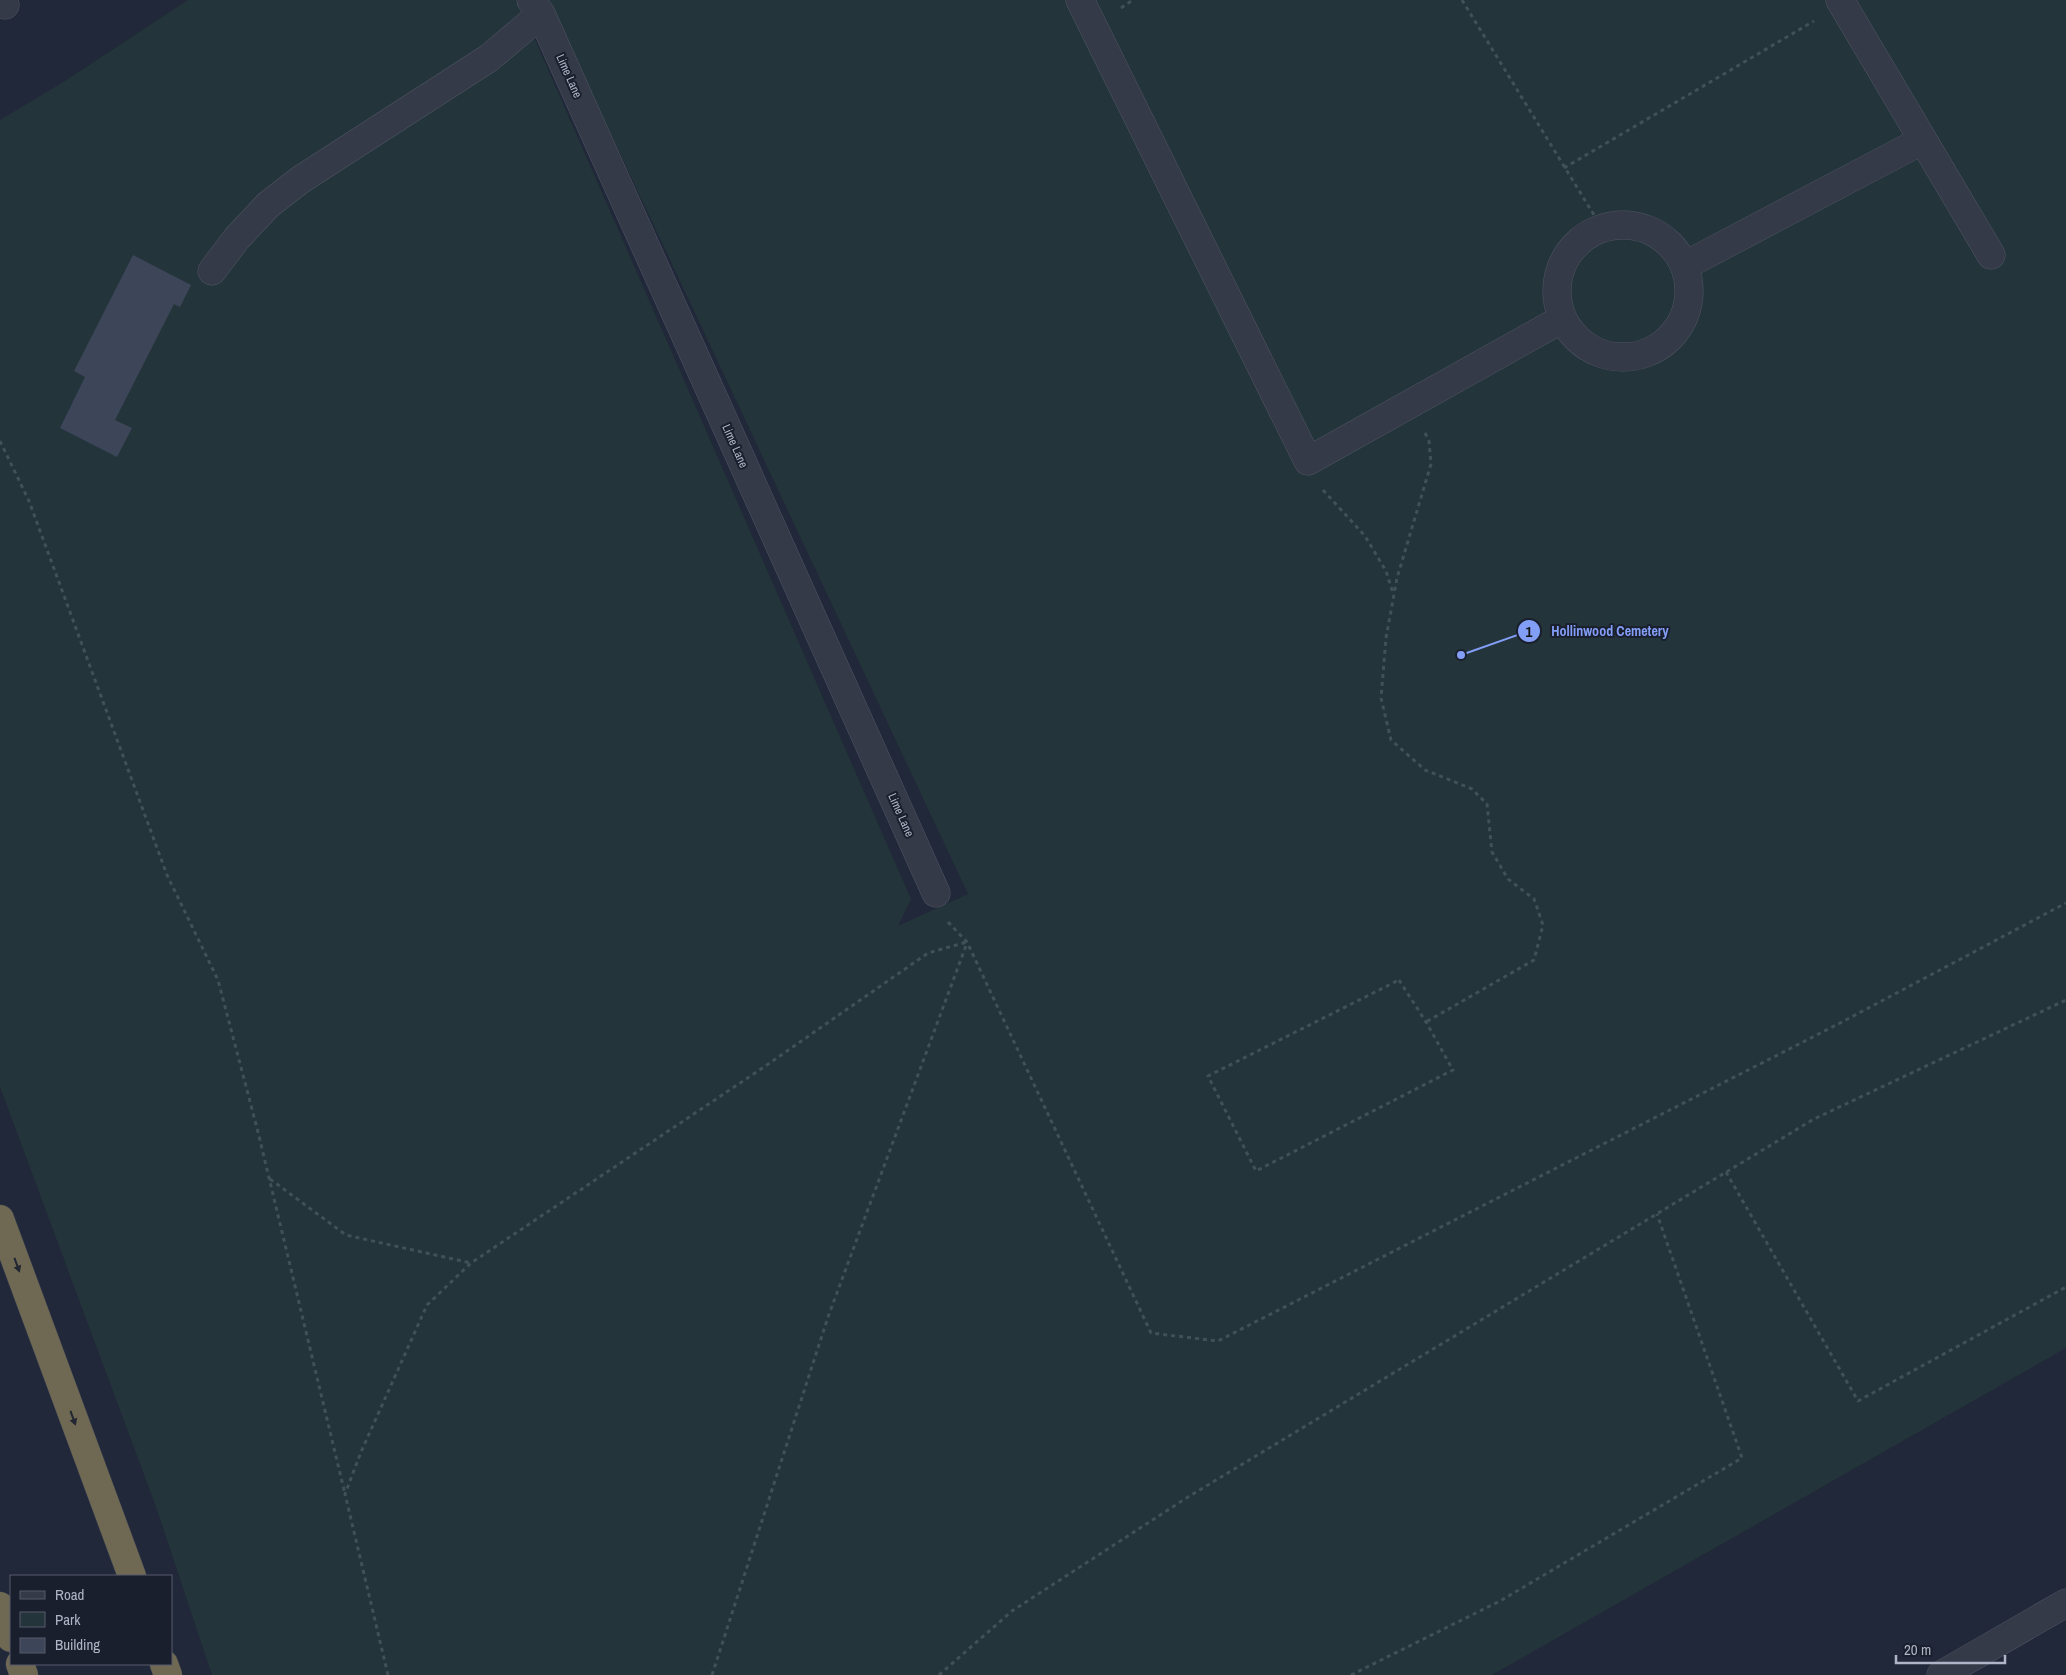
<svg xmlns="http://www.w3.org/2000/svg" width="2066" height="1675" font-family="'Archivo Narrow',sans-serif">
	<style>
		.green { fill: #23343a }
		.building { fill: #3d4559 }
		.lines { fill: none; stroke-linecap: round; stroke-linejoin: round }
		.minor-casing { stroke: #4f5564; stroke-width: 29 }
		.highway-casing { stroke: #3c4251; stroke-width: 29 }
		.path { stroke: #415157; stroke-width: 3; stroke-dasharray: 4 4; stroke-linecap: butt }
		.minor { stroke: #353a49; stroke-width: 28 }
		.highway { stroke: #6f6852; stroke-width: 28 }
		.oneway { fill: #222632 }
		.labels { text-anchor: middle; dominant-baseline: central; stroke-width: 4; stroke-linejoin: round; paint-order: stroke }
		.street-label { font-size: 12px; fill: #afb5c6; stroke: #1a1f2e }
		.leader { fill: none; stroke: #839ef7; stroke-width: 2 }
		.callout-dot { fill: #839ef7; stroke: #1a1f2e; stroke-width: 2 }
		.mark-label { font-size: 15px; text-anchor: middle; font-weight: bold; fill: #111 }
		.callout-label { font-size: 14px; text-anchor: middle; font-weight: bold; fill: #839ef7; stroke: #1a1f2e; stroke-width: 4; stroke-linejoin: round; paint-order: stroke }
	</style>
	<rect width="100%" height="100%" fill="#212839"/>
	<path class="green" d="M188,0H516L519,3L911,899L898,926L968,894L548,0H2066V1348L1492,1675H212L156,1507L0,1087V120L65,81Z"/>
	<path class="building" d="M133,255L191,285L180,307L174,304L115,420L132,428L117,457L60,428L85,377L74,371Z"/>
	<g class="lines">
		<g class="minor-casing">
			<path id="minor" d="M3,0L5,5
				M531,0L541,14L936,893
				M1080,0L1308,461L1562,319
				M1840,0L1991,255
				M1557 291a66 66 0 1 1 132 0a66 66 0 1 1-132 0Z
				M1684,266L1923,140
				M212,271L237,238L268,205L300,180L489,58L541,14
				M1941,1675L2066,1603"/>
		</g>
		<g class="highway-casing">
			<path id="highway" d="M0,1219L132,1576
				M0,1606L11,1638
				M20,1664L24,1675
				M164,1664L168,1675"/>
		</g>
		<path class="path" d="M1462,0L1602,228
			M1121,8L1133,0
			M1564,168L1814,21
			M1425,433L1429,441L1431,464L1397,578L1386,638L1381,698L1391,740L1425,770L1472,789L1487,804L1492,852L1508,879L1534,899L1543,925L1534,960L1426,1022
			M0,441L29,501L167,875L218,980L258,1132L345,1494
			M1323,490L1365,536L1386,571L1393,593
			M948,922L967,942L1151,1333L1218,1341L1844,1021L2066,903
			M1399,980L1426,1022L1453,1070L1256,1171L1208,1076Z
			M1726,1172L1858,1401L2066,1287
			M270,1179L346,1235L471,1263
			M388,1675L345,1494L361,1452L427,1305L471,1263L764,1067L928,953L967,942
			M712,1675L828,1317L967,943
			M939,1675L1012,1611L1188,1497L1814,1119L2066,1000
			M1351,1675L1500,1601L1742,1458L1657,1214"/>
		<use href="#minor" class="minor"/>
		<use href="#highway" class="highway"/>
	</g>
	<defs><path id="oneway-solid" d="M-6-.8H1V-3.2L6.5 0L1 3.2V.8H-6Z" transform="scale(1.25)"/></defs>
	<g class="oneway">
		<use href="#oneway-solid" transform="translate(17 1265) rotate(70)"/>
		<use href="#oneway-solid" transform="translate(73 1418) rotate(70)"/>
	</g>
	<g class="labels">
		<g class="street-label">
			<text transform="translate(569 76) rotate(66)">Lime Lane</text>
			<text transform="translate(735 446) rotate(66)">Lime Lane</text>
			<text transform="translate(901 815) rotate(66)">Lime Lane</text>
		</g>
	</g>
	<path class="leader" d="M1461 655L1529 631"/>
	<g class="callout-dot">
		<circle cx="1461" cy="655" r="5"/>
		<circle cx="1529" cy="631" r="12"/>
	</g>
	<g class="mark-label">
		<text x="1529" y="637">1</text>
	</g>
	<g class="callout-label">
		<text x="1610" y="636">Hollinwood Cemetery</text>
	</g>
	<rect x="10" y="1575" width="162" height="90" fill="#1a1f2e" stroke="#565b6b"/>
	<rect x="20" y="1591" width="25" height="8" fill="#353a49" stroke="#565b6b"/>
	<text x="55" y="1600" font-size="15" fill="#afb5c6">Road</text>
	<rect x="20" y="1612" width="25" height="15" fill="#23343a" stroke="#565b6b"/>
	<text x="55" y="1625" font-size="15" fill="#afb5c6">Park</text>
	<rect x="20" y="1638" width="25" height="15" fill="#3d4559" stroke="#565b6b"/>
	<text x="55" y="1650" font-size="15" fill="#afb5c6">Building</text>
	<path d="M1896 1655v8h109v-8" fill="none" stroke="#afb5c6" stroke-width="2.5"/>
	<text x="1904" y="1655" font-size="15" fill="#afb5c6" stroke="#1a1f2e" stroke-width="4" paint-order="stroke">20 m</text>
</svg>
